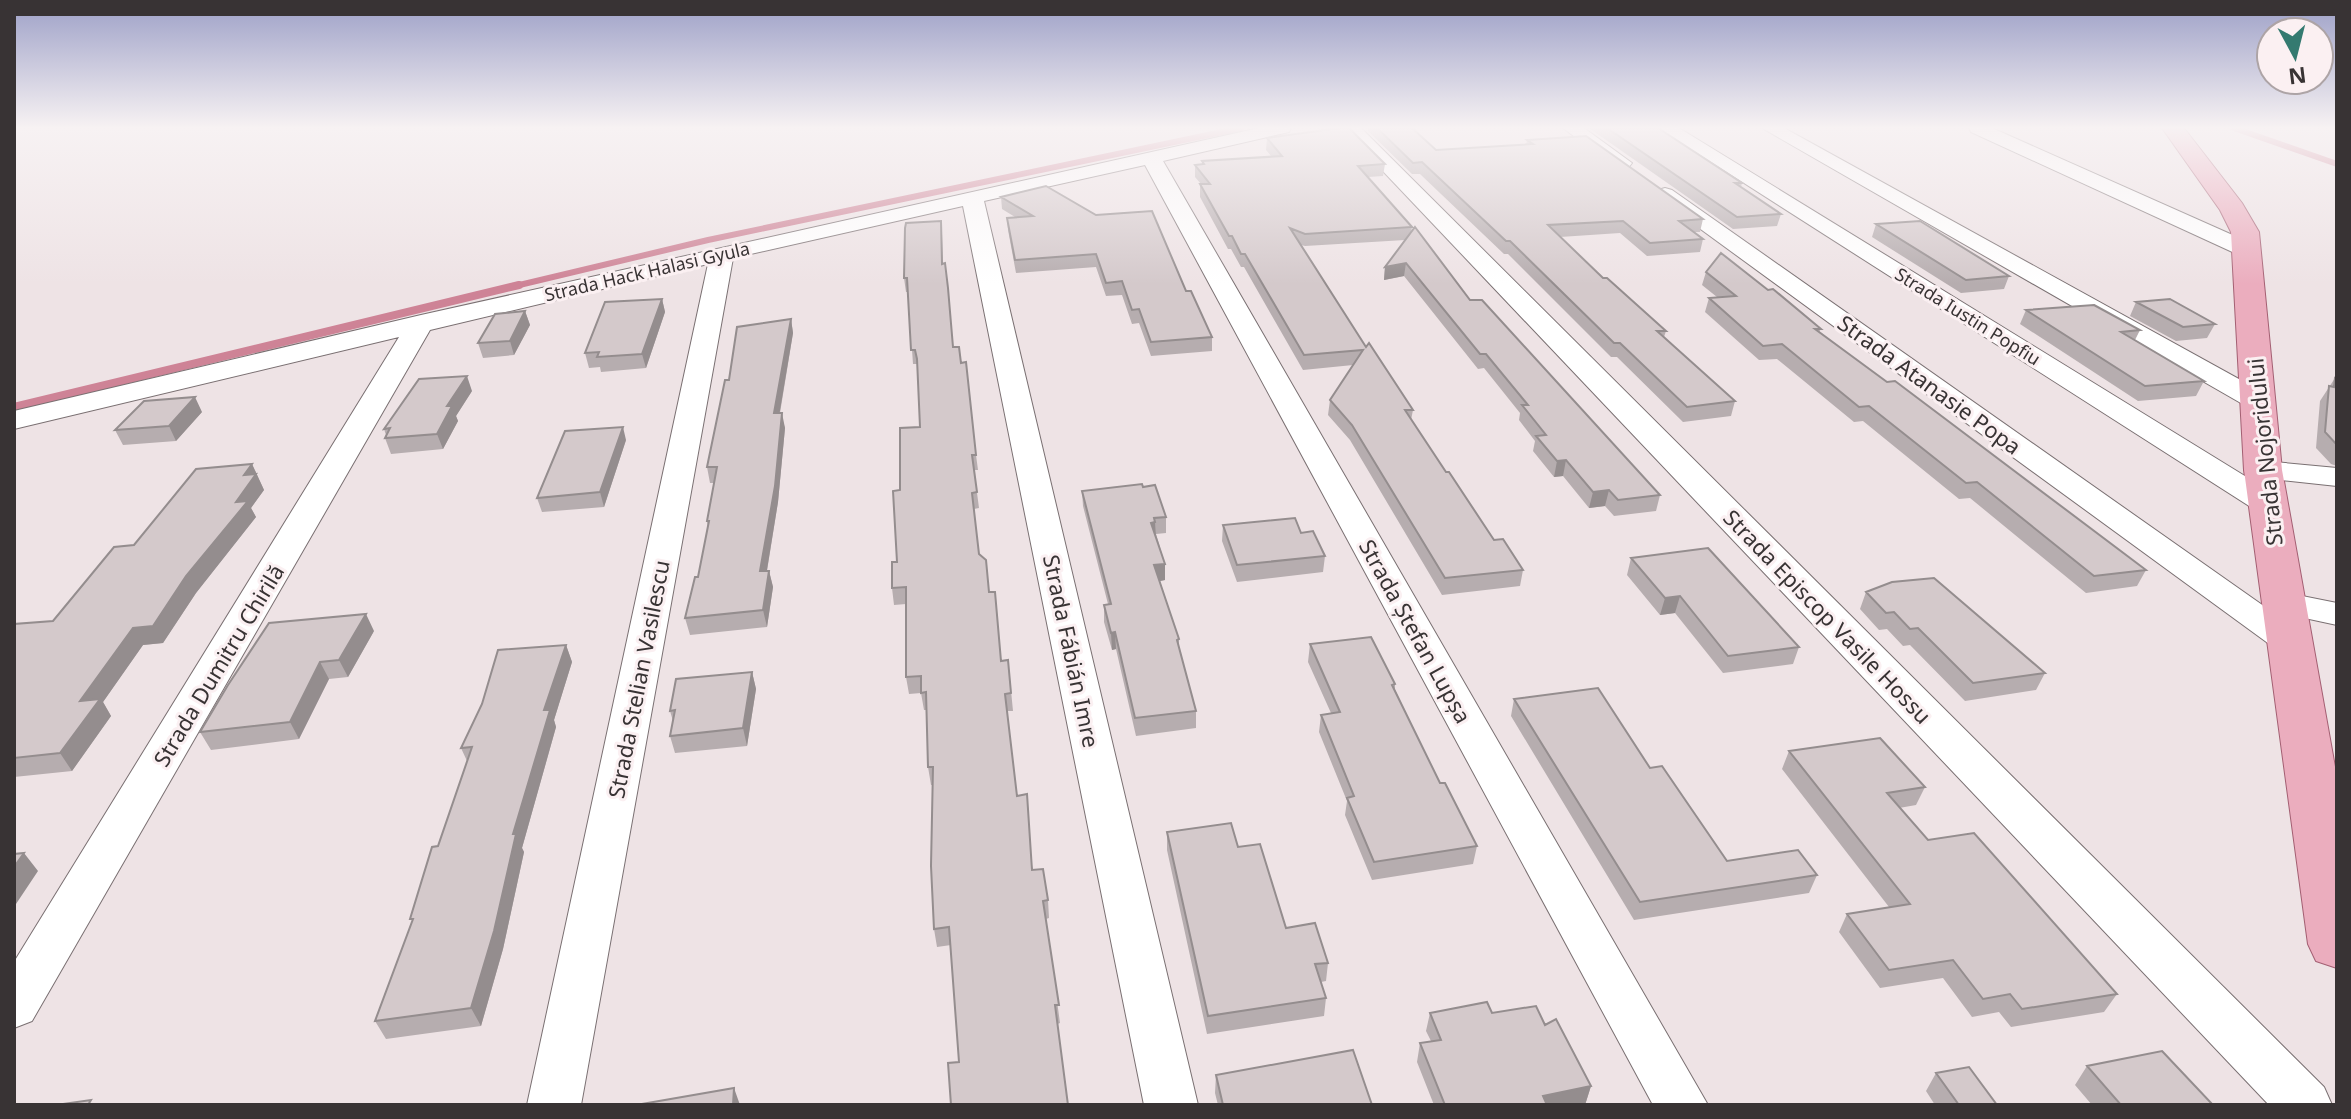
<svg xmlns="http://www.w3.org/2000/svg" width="2351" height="1119" font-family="'Noto Sans',sans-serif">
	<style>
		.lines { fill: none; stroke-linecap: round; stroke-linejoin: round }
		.stream-far1 { stroke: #ce8396; stroke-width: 6 }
		.stream { stroke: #ce8396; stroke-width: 8 }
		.minor-casing { stroke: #7a7072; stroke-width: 2 }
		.major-casing { stroke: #a35f72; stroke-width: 2 }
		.minor { fill: #fff; fill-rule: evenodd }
		.major { fill: #ebadbe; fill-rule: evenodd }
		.wall { fill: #b6adaf }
		.shaded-wall { fill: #948d8e }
		.building { fill: #d4c9cb; stroke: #948d8e; stroke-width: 2 }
		.labels { text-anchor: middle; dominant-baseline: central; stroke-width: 6; stroke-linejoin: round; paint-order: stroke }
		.far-street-label { font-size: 18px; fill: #383334; stroke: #fbf0f2 }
		.street-label { font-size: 22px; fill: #383334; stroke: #fbf0f2 }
	</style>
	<rect width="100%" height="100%" fill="#eee3e5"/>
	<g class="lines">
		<path class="stream-far1" d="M2234,128L2337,164
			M511,287L708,240L1241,128"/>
		<path class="stream" d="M14,407L519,285"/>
		<g class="minor-casing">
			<path id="minor" d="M1259,128H1291L1289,132L1163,161L1708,1105H1653L1145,165L984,201L1198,1105H1144L963,206L733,258L581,1105H527L708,264L430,330L32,1021L14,1028V962L399,337L14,429V411L421,315Z
				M1342,128H1361L2324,1087L2332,1105H2269Z
				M1563,128H1584L1632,163L1629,167H1615Z
				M1658,128H1679L2279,497L2284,504L2279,511L2268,514L2257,511Z
				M1762,128H1784L2266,394L2270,400L2266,406L2256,408L2246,406Z
				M1969,128H1992L2255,245L2258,250L2255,255H2239L1971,132Z
				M1665,188L1672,190L2268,609L2264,603L2269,595L2282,592L2337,603V625L2272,611L2302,633L2307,641L2302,649L2289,653L2276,649L1658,198L1655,194L1658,190Z
				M2263,461L2337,468V486L2252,477L2248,470L2252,463Z"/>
		</g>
		<g class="major-casing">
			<path id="major" d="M2162,128H2184L2242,203L2259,232L2282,470L2337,778V968L2316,961L2308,944L2244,470L2231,232L2220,210Z"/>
		</g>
		<use href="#minor" class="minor"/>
		<use href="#major" class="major"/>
	</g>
	<path class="wall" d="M1368,128H1412L1436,150L1526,145L1527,140L1703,219L1700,232H1694L1703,239L1700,252L1647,256L1620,233L1560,237L1603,278L1666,331L1664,337L1735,401L1731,416L1683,422L1617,357H1611L1508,254H1504L1420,174H1412L1368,131Z
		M1589,128H1658L1742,183L1741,187L1781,214L1777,226L1733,229Z
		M1267,138L1385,164L1383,176L1368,177L1412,227L1411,232L1470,300L1660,495L1656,511L1614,516L1605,506L1589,508L1563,476L1554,477L1533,451L1535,441L1519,420L1520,413L1484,368L1478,369L1404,276L1384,280L1385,267L1405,240L1305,246L1301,245L1366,347L1413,410L1411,420L1446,472L1494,540L1523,570L1520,586L1442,595L1350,440L1328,415L1330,400L1353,365L1303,370L1244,267H1241L1231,249H1228L1200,197V184H1201L1195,177V165H1202V161L1272,157L1266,150Z
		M1001,197L1186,291L1212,337V351L1151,356L1139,323L1132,324L1122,295L1106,296L1096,267L1016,273L1008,230L1007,218L1015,217L1002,209Z
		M1876,224L2009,276L2004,289L1961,293L1872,237Z
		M942,234L943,264L953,347L961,363L976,455L978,470H974L979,508L974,509L979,554L989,592L1001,661L1008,660L1013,711H1007L1017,796L1033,870L1048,900L1049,918L1046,919L1060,1023L959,1062L951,945L937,947L934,929L933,785H931L928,767L926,710H924L921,693L909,694L906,677V604L894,605L892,588L897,562L900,490L920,427L917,364H913L908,292H906L904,278Z
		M1706,272L1768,290L1821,329L1819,332L1887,382L2146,570L2137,586L2086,593L1970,498L1959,499L1863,421L1854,422L1777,359L1759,360L1705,312L1709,298L1717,297L1702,285Z
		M662,299L665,312L646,368L601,372L600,367L589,368L585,353Z
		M2136,302L2215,324L2207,338L2176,341L2130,316Z
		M2026,310L2140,330L2135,340L2204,381L2196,396L2138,401L2020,324Z
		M525,311L530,325L514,355L483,358L478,343Z
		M791,319L793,333L780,413L785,428L778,502L767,571H769L773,587L767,627L690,635L685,618L698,577L708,527L707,521L714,483H710L707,467L729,380Z
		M2335,378L2337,379V466L2331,464L2316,448L2320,401Z
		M472,391L456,416L458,421L443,449L391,454L385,438L386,435L384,429Z
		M202,412L176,441L123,445L115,430Z
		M626,440L604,507L542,512L537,498Z
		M252,464L264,490L251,508L256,517L196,593L163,643L143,645L103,702L111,716L72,771L14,777V624L53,621L134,545Z
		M1143,487L1166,517V533L1156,534L1165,564V580L1160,581L1179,639V649L1196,711V728L1136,736L1116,649L1112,650L1104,622V605L1108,604L1083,506L1082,491Z
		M1223,525L1301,533L1325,556L1323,572L1237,582L1222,541Z
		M1631,558L1799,647L1793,664L1723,673L1675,613L1660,615L1627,575Z
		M1866,592L2045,673L2036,690L1965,701L1910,645L1903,646L1887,629L1879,630L1860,609Z
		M374,631L348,677L329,679L299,739L211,750L200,732Z
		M1310,644L1395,684V690L1440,783L1477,846L1473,864L1372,880L1345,815L1347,801L1319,732L1321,715L1331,713L1308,662Z
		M566,645L572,662L554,720L556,727L522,848L524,852L503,949L481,1026L386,1039L375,1021L412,923L467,761L461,748Z
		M752,672L756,689L747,746L675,753L670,736L673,721L670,711Z
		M1514,699L1650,768L1727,861L1817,875L1809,893L1634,920L1511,716Z
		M1789,751L1925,787L1916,805L1899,808L1928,840L2117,994L2104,1012L2011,1027L1999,1012L1972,1017L1943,978L1880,988L1839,932L1847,914L1889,907L1782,769Z
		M1167,832L1238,847L1286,928L1328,963L1326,981L1321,982L1326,998L1324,1016L1207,1034L1167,850Z
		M1430,1013H1492L1545,1025L1591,1086L1585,1105H1434L1417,1062L1420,1043L1431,1041L1426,1031Z
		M2087,1066L2213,1105H2092L2075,1085Z
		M1936,1073L1997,1105H1935L1926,1091Z
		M1216,1075L1372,1105H1218L1215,1093Z"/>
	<path class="shaded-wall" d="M1406,263L1404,276L1384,280L1385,267Z
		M662,299L665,312L646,368L642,354Z
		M525,311L530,325L514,355L510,341Z
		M791,319L793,333L777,428L774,413Z
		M467,376L472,391L456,416L458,421L443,449L437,434L447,406Z
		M195,397L202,412L176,441L169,426Z
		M782,413L785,428L778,502L764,588L760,571Z
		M623,427L626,440L604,507L600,492Z
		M1566,460L1563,476L1554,477L1557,461Z
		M252,464L264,490L251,508L256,517L196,593L163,643L143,645L103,702L111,716L72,771L60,753L80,701L133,628L236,502L244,475Z
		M1609,490L1605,506L1589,508L1593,492Z
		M1155,522L1156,538L1151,523Z
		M1165,564V580L1155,582L1154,565Z
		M769,571L773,587L767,627L763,610Z
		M1680,596L1675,613L1660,615L1665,598Z
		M366,614L374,631L348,677L339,660Z
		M1115,632L1116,649L1112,650L1111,633Z
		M566,645L572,662L554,720L556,727L522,848L524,852L503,949L481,1026L471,1008L544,710Z
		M320,662L329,679L299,739L290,722Z
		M752,672L756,689L747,746L743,728Z
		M24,853L38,871L14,907V867Z
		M1591,1086L1585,1105H1540L1543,1096Z
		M734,1088L740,1105H733Z"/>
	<path class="building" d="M1340,128H1349L1385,164L1358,166L1412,227L1305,234L1290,228L1366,347L1369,343L1413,410H1405L1446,472H1449L1494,540L1503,539L1523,570L1445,578L1352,425L1330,400L1363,350L1304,355L1245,254H1241L1232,236H1229L1200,184H1210L1195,165L1204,164L1202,161L1282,156L1267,138Z
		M1377,128H1412L1436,150L1533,144L1527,140L1586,136L1703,219L1679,221L1703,239L1650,243L1623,221L1548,225L1603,278H1607L1666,331H1657L1735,401L1687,407L1620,343H1614L1510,241H1506L1422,162L1413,163Z
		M1607,128H1658L1742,183H1735L1781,214L1737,217Z
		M1046,186L1096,215L1152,211L1186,291H1191L1212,337L1151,342L1139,309L1132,310L1122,281L1106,283L1096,254L1015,260L1007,218L1033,216L1001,197Z
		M941,221L942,264L945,263L948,288L953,347H959L961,363L966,362L976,455H972L977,492L972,493L979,554L986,560L989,592H995L1001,661L1008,660L1011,693L1005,694L1017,796L1027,794L1032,870L1043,869L1048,900L1043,901L1059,1005H1055L1068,1105H951L948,1063L959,1062L949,927L934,929L931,866L933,767H928L926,692L921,693V676L906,677V587L892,588V562H897L893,491L900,490V428L920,427L917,359L915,350H911L907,278H904L905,228L906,223Z
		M1920,221L2009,276L1966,280L1876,224Z
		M1415,227L1470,300H1482L1660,495L1618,500L1609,490L1593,492L1566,460L1557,461L1536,436L1546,435L1522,405H1528L1486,354H1480L1406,263L1385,267Z
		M1721,253L1768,290L1773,289L1821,329H1815L1887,382L1895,381L2146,570L2094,576L1977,482L1966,483L1869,406L1859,407L1782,344L1763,346L1709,298L1736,296L1706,272Z
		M662,299L642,354L597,357L599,352L585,353L605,302Z
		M2170,299L2215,324L2183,327L2136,302Z
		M2094,305L2140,330L2121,332L2204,381L2145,386L2026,310Z
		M525,311L510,341L478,343L495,314Z
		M791,319L774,413H782L775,486L760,571H769L763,610L685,618L695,577H698L709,521H707L717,467H707L725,380H729L737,327Z
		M467,376L447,406H452L437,434L385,438L390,428L384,429L419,379Z
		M2335,378L2337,379V445L2325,432L2329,386L2334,387Z
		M195,397L169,426L115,430L144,401Z
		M623,427L600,492L537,498L565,431Z
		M252,464L244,475L256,474L236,502L248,501L186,576L153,626L133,628L80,701L100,699L60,753L14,758V624L53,621L114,547L134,545L196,469Z
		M1142,484L1143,487L1155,485L1166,517L1154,518L1155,522L1151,523L1165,564L1154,565L1179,639L1177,640L1196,711L1135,718L1115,632L1111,633L1104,605L1111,604L1082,491Z
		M1295,518L1301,533L1313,531L1325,556L1237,565L1223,525Z
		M1708,548L1799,647L1728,656L1680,596L1665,598L1631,558Z
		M1934,578L2045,673L1973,683L1918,628L1910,629L1894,612L1886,613L1866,592L1892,582Z
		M366,614L339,660L320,662L290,722L200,732L228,685L269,623Z
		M1371,637L1395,684L1392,685L1440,783H1445L1477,846L1374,862L1347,798L1354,796L1321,715L1340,712L1310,644Z
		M566,645L544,710H550L513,834H516L494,931L471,1008L375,1021L413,919H410L432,847L438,846L472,747L461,748L482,704L498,650Z
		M752,672L743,728L670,736L675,710L670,711L676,679Z
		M1598,688L1650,768L1662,766L1727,861L1798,850L1817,875L1640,902L1514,699Z
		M1880,738L1925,787L1887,793L1928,840L1974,833L2117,994L2022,1009L2010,994L1983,999L1953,960L1889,970L1847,914L1910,904L1789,751Z
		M1231,823L1238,847L1260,844L1286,928L1315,923L1328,963L1315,964L1326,998L1208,1016L1167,832Z
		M24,853L14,867V854Z
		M1487,1002L1492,1013L1536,1006L1545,1025L1556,1019L1591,1086L1543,1096L1547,1105H1445L1420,1043L1441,1040L1430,1013Z
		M1353,1050L1372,1105H1223L1216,1075Z
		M2162,1051L2213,1105H2121L2087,1066Z
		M1969,1067L1997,1105H1959L1936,1073Z
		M734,1088L733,1105H636Z
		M91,1100L88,1105H56Z"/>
	<linearGradient id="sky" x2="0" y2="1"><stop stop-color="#9da0c7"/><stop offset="0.45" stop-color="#f7f2f3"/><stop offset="1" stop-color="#f7f2f3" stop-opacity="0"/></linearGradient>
	<rect width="2351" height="284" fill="url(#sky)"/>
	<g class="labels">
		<g class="far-street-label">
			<text transform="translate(647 271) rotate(-13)">Strada Hack Halasi Gyula</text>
			<text transform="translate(1968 316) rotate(32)">Strada Iustin Popfiu</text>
		</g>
		<g class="street-label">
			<text transform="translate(1930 384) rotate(36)">Strada Atanasie Popa</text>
			<text transform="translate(2264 452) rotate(-96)">Strada Nojoridului</text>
			<text transform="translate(1828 616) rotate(46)">Strada Episcop Vasile Hossu</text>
			<text transform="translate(1416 631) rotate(61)">Strada Ștefan Lupșa</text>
			<text transform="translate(1072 651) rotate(78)">Strada Fábián Imre</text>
			<text transform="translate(218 665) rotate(-59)">Strada Dumitru Chirilă</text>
			<text transform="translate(638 679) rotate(-79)">Strada Stelian Vasilescu</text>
		</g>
	</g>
	<rect width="2351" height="1119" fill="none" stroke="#383334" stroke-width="32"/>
	<g transform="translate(2295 56) rotate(173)"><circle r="38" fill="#fbf0f2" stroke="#ada4a6" stroke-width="2"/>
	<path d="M0-6L14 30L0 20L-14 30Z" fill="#347a70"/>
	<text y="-12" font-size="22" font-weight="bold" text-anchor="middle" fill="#383334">N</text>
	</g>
</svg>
